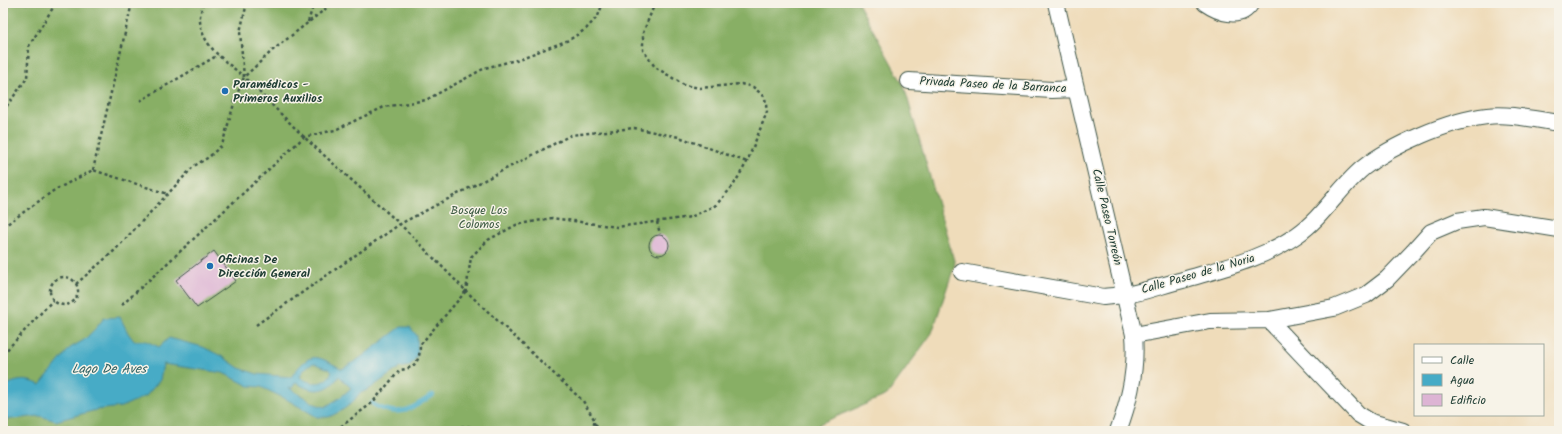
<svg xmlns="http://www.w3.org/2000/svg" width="1562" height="434" font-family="Kalam,sans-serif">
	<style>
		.forest { fill: #88af65; stroke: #54764c }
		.water { fill: #46abc6; stroke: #32747d; fill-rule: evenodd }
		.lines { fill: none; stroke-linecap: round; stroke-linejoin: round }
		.stream { stroke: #46abc6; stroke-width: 4.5 }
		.building { fill: #ddb4d4 }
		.minor-casing { stroke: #3e5548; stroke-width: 18 }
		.path { stroke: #3e5548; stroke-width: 2.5; stroke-dasharray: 3 3; stroke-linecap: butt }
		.minor { stroke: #fff; stroke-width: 16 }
		.poi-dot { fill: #1f6fb2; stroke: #f7f3e8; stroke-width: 1.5 }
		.labels { text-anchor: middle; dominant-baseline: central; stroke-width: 3; stroke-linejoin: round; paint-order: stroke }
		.poi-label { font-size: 12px; font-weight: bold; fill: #1f3d34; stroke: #f7f3e8; text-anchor: start }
		.street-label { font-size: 12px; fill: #1f3d34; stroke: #f7f3e8 }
		.park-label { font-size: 12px; fill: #3b5941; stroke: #f7f3e8 }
		.water-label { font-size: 13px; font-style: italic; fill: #2b5e60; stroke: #f7f3e8 }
	</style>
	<rect width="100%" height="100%" fill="#f7f3e8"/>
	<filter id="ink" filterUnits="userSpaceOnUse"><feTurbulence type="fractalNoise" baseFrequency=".025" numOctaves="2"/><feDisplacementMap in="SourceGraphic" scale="8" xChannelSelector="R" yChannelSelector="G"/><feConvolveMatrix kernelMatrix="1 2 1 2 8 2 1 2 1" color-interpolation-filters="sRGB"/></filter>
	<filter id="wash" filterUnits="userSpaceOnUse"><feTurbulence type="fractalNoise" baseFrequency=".012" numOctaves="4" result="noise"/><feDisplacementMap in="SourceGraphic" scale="16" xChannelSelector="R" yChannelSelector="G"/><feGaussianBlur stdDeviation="0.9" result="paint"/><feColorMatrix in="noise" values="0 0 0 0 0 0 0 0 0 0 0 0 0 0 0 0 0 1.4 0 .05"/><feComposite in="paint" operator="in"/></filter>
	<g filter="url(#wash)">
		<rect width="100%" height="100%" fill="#efdcba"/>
		<path class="forest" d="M3,3H858L904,86L955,264L932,333L887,395L819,424L820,431H3Z"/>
		<path class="water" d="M120,317L128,333L134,341H146L159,347L169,338L203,347L223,357L239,368L257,374L291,377C310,351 315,354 342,369L360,358L401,327H410L417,336L418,353L414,361L409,366L399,368L371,388L359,394L352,403L341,411L329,417H317L286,399L261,387L249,386L223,373L163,364L160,380L146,396L121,407L96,410L56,421L40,416L3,420V388C14,379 28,378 40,385L70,348L84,340L96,328L104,318ZM314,363L329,369L332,372C325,386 311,385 300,377C303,370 306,366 314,363ZM339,376L351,388L341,397L325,407L315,404L289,388H292L296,382C311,394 329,393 339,376Z"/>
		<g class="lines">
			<path class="stream" d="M372,403C376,407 381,408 387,410C405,416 418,404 433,395"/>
		</g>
		<g id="blocks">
			<path class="building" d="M649 245a10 10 0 1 1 20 0a10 10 0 1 1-20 0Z
				M214,251L236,281L197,308L176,280Z"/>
		</g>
	</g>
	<g filter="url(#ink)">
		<use href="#blocks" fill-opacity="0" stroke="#3e5548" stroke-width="1"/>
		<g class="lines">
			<g class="minor-casing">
				<path id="minor" d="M1056,3L1134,335C1137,369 1130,400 1118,431
					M1205,3C1218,12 1240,21 1251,3
					M909,81L1052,90L1076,89
					M962,272L1103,297C1110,296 1117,296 1124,295C1142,293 1165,284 1183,280C1223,268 1263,259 1297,235C1323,217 1339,188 1363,168C1392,145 1450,120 1487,116C1510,113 1536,120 1559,123
					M1269,320L1358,414L1371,422L1403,431
					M1134,335L1210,321L1269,320L1334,308L1366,295L1387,279L1413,252L1431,232L1457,221L1484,217L1559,229"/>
			</g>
			<path class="path" d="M203,3C202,9 199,16 200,21C202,47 226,61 243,76
				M247,3L240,32L244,77L304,137L400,224L466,291L420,345C420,360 416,368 400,370L372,403L335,431
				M308,22L314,3
				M140,101L218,55
				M3,111L27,78L29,46L56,3
				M93,170L132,3
				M657,222L660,234
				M3,227L53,191L93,170L168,194
				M50 291a14 14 0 1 1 28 0a14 14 0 1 1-28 0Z
				M76,284L114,251L194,166L209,157L222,145L236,97L244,77L273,50L333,3
				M122,305L304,137L335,130L384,107L426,100L485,68L516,60L569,40L586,29L598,16L603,3
				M256,325L400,224L571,135L634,128L679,137L747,162
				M3,354L53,300
				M595,424L603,431
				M450,431C461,424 473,426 484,431
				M594,431V419L583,401L466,291L471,257L488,240L516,225L552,218L617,227L691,217L716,205L733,186L747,162L767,112L765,97L753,87L741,84L700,88L684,85L655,67L643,50V33L655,3"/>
			<use href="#minor" class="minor"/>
		</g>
	</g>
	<g class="poi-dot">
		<circle cx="225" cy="91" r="4"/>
		<circle cx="210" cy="266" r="4"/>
	</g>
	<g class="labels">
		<g class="poi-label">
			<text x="233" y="84">Paramédicos -<tspan x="233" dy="14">Primeros Auxilios</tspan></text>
			<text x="218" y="259">Oficinas De<tspan x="218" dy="14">Dirección General</tspan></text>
		</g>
		<g class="street-label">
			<text transform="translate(993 85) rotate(3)">Privada Paseo de la Barranca</text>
			<text transform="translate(1107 217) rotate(77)">Calle Paseo Torreón</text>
			<text transform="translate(1198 274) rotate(-16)">Calle Paseo de la Noria</text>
		</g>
		<g class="park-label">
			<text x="479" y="210">Bosque Los<tspan x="479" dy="14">Colomos</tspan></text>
		</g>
		<g class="water-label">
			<text x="109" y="369">Lago De Aves</text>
		</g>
	</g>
	<rect width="1562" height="434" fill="none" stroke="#f7f3e8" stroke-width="16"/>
	<rect x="1414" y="344" width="130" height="72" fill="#f7f3e8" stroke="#a1aaa0"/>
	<rect x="1422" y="357" width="20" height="6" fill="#ffffff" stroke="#a1aaa0"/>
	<text x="1450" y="364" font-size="12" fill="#1f3d34">Calle</text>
	<rect x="1422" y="374" width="20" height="12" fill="#46abc6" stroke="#a1aaa0"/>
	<text x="1450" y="384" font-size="12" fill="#1f3d34">Agua</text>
	<rect x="1422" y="394" width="20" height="12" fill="#ddb4d4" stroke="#a1aaa0"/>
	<text x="1450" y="404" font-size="12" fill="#1f3d34">Edificio</text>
</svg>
